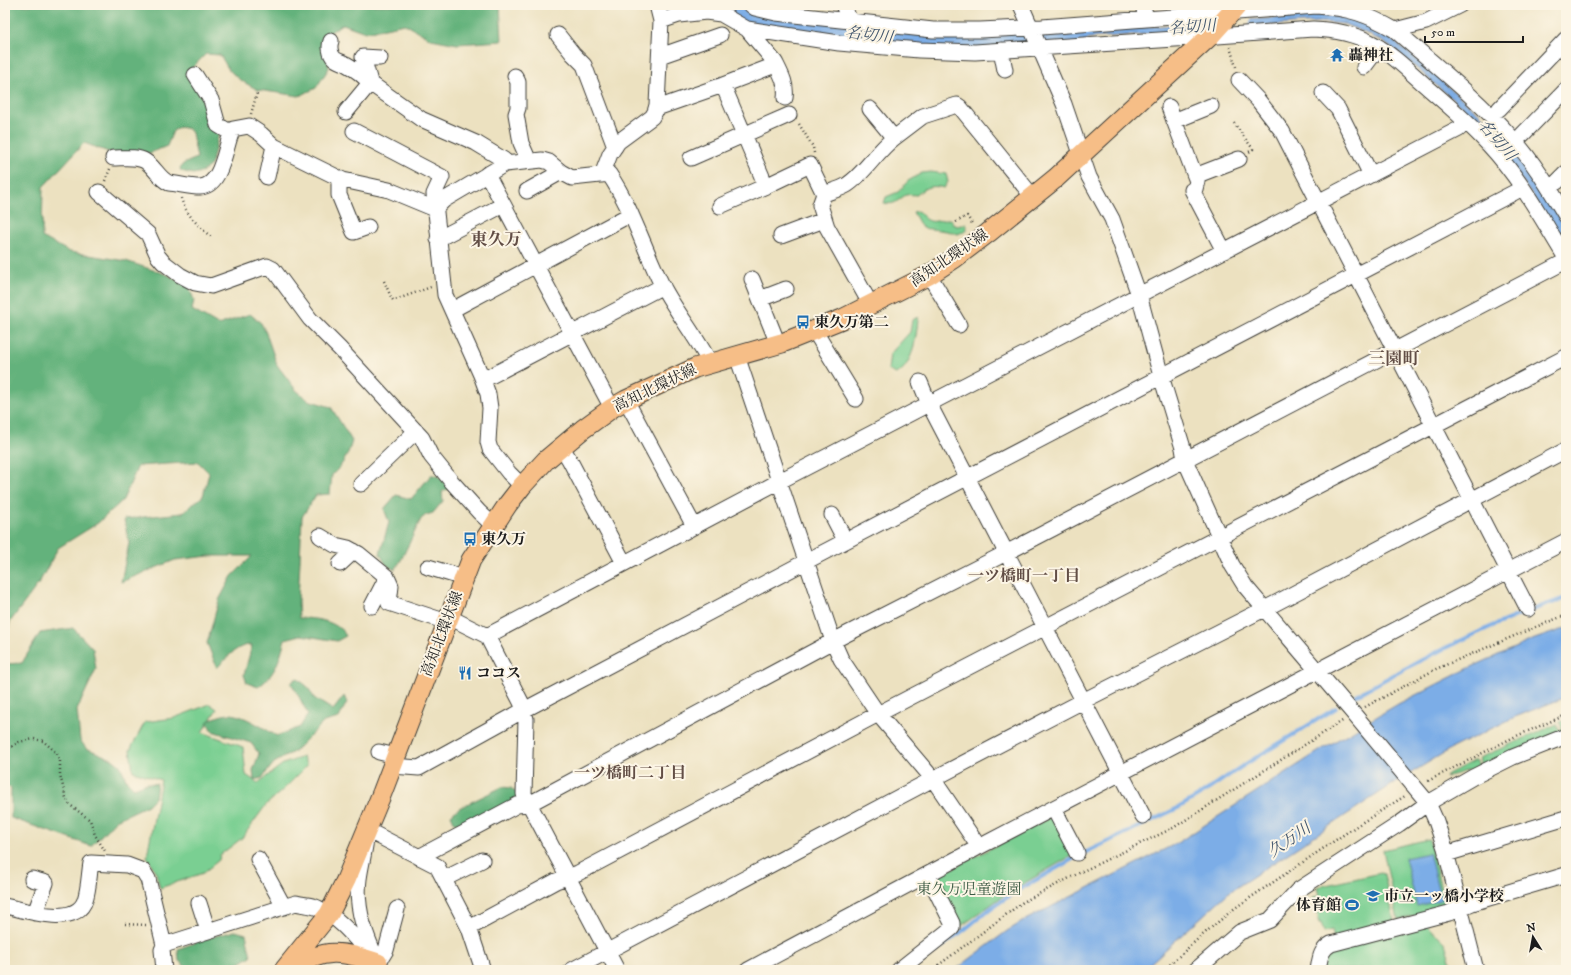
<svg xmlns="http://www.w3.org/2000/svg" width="1571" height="975" font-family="'IM FELL DW Pica','Noto Serif JP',serif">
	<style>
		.green { fill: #7acf92; stroke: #4b7657 }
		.forest { fill: #63b27c; stroke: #40674c }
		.water { fill: #7bade7; stroke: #4c6482 }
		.pier { fill: #ece1c0 }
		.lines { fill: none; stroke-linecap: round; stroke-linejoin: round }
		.stream { stroke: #7bade7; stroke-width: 4 }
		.river { stroke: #7bade7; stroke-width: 23 }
		.minor-casing { stroke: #3b3a35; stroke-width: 17 }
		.major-casing { stroke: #3b3a35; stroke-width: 21 }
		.path { stroke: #3b3a35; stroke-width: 2.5; stroke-dasharray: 1 3; stroke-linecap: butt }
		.minor { stroke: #fff; stroke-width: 15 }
		.major { stroke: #f6be87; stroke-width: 19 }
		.labels { text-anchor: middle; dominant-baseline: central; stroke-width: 4; stroke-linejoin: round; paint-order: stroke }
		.poi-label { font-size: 15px; font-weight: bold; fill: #1c1c1c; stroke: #fcf5e5; text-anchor: start }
		.street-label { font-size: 15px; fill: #1c1c1c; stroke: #fcf5e5 }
		.park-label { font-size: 15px; fill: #3d5b45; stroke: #fcf5e5 }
		.water-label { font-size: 16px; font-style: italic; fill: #42566d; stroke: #fcf5e5 }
		.neighbourhood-label { font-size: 16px; font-weight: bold; fill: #624e46; stroke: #fcf5e5 }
		.quarter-label { font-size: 17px; font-weight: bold; fill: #624e46; stroke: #fcf5e5 }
	</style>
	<rect width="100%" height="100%" fill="#fcf5e5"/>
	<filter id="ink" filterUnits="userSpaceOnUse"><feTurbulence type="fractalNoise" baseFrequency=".025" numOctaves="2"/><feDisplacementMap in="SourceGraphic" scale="8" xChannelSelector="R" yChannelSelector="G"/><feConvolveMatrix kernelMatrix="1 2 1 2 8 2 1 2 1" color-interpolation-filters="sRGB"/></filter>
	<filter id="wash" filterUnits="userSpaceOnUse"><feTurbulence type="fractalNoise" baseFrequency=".012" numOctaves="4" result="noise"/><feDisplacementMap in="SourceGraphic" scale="16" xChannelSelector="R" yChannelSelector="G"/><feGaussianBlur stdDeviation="0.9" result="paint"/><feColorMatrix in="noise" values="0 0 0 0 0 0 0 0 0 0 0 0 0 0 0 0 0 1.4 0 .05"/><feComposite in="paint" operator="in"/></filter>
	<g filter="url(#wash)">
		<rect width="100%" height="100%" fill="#ece1c0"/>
		<path class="green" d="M931,172L946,174L948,182L944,188C933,185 925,186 917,195C914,195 909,194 906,195C898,199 896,206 884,203L886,197L898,192L908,181L922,173Z
			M918,211C932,227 932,220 951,219L953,224L957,226L966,224L967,230L958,234L947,231L922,228L913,212Z
			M918,317C917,334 913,367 896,374L888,370L890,354L910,332L912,320Z
			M210,704L217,709L202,732L243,747L246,775L258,783L283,764L303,757L307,766L285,788L266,805L242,838L220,855L219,860L203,873L160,888L156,873L147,856L161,780L133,771L130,750L145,722L174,718Z
			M1566,720V731L1472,774L1469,770L1446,777L1448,774L1475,760L1479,765L1481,764L1479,758L1557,724L1559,730L1562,729L1560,722Z
			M1049,818L1055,820L1073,855L1007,893L967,922L959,927L936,881L938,876Z
			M1429,839L1446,909L1398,920L1383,850Z
			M1381,873L1384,874L1395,925L1334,940L1332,930L1324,932L1321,923H1319L1318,913H1316L1313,897L1319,896L1317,887Z
			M1426,925L1445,943L1453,970H1322L1330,949Z"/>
		<path class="forest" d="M5,5H500L502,41L457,44L431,39L405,24L365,32L343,24L329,33L324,42L329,68L316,88L299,96L258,90L240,80L229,70L220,55L206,54L192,68L193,76L219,133L211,165L202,172L193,174L181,171L180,168L183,164L197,158L192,133L189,129L180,127L173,131L167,146L150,153H111L84,143L43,187L42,237L70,252L126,261L168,275L189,287L194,300L192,310L218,325L250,314L261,323L266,333L277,365L296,390L308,400L331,407L352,441C348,455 343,465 332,475L330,494L316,495L302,517L298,602L299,618C316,618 338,621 346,636L337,641L301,635L285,639C280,658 276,675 258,687L247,683L244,675L252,645C237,644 226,659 217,668L207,643L219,600L232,576L252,556H209L175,560L121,582L129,543L124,519L182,513L203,496L209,473L198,462L138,466L123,500L98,523L58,548L39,583L10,622L5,643Z
			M431,475C439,474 445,482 449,488L442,492L443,501L433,513L426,515L421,519L401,560L395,570L386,565L380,554L389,522L384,509L396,495L411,499Z
			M73,628L93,649L96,669L77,710L80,740L86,748L112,759L120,765L127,781L134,788L147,783L157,784L155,798L148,805L116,820L91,846L11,818V788L5,786V664L22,663L40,633Z
			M297,678L308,687L314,698L333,710L344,696L347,702L339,718L324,722L295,751L274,763L262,778L254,780L253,770L259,754L251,743L212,731L207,722C213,718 222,714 231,714C244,715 265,729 277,736L300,727L308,714C302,704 298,693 291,683Z
			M502,787L511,788L517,793L518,799L475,822L455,824L451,815L459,808Z
			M235,931L246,934L251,956L235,966L187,968L179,961L178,949L208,938Z"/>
		<path class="water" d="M1318,15L1342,17L1373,27L1384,34L1414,57L1489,122L1518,155L1536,180L1566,228V244L1490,135L1472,116L1399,53L1380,40L1359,30L1344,24L1320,22L1047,41L1045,34Z
			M1566,628V697L1515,717L1452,748L1393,784L1228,893L1143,970H955L1007,931L1027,919L1177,843L1324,748L1398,704L1467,669L1532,640Z
			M1429,853L1441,900L1417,906L1405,858Z"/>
		<path class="pier" d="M1253,16L1246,29L1187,33L1192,21Z"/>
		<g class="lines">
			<path class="stream" d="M1355,696C1423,658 1492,622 1566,598
				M922,961L964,930L991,908L1015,892L1078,856L1178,808L1203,793L1241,767L1336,708"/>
			<path class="river" d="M731,5L743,15L771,23L926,42L973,41L1077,35"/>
		</g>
	</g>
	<g filter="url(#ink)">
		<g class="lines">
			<g class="minor-casing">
				<path id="minor" d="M751,5L755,8L776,13L933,30H980L1042,27L1316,6C1349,8 1367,14 1395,30L1426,22L1460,5
					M843,5L850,21
					M1021,5L1064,104L1089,177L1112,219L1139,295L1161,376L1183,448L1185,460L1232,565L1245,586L1353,713L1428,803L1436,821L1445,848L1476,970
					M1143,5L1146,19
					M661,21L679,15L706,12L721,14L747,29L839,43L919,50L975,52L1190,38L1313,29C1369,31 1388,52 1427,87C1448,105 1470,124 1489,145C1520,178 1542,219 1566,258
					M1395,30C1435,65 1477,98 1512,138C1533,161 1550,189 1566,216
					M558,35L573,54L584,65L615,147
					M331,41C329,46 330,54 334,58C337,61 342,62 346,64C355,69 363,75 370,83
					M1001,50L1005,70
					M660,56L720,35
					M775,62C781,74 787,84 785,98
					M1364,67L1379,47
					M195,75L211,100L218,125L231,133
					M515,76L518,82V108L516,114L521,143L529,161
					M1239,80L1258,100L1282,131L1528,609
					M370,82L363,57L380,58
					M723,85L770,67L775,62L747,29
					M1323,93L1338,109L1371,175
					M1169,107L1195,176
					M657,108L723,85L766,186L810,165L824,194L820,205L827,227L871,305
					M1499,109L1566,39
					M346,112L370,83L421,119L476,143L504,160L505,164
					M1174,121L1211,106
					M354,131L442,177L434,194L445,295L481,375L488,394L490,408L488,442L490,449L509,473L522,486
					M1522,135L1566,90
					M894,138L923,116L957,105L960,107L1033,197
					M113,158C123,158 137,156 145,161C155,167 159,179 169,183C179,184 190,187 200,187C223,186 225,144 233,129L249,126L261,134L274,146L343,180L389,190L435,209
					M691,158L789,115
					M487,174L612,408
					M602,175L610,154L618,142L652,117L655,112L657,105L661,21L657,5
					M267,177L274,146
					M339,179V195L354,232L368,227
					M1557,182L1566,173
					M527,191L561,172
					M99,192L148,234L158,256L163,262L180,275L195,283L211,286L267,266L273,269L310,319L340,349L422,438L431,456L452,482L479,512L494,526
					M824,194C831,191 841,189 847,185C864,174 877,151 894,138L870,109
					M720,206L766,186
					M435,209L444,200L505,164L542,160L549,162L561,172L572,178L609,174C633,210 643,247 662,285C676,312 696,336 710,363
					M781,236L824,220
					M438,239L503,205
					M1224,251L1192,190L1195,189L1197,181L1195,176L1239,159
					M929,275L959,325
					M752,279L778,344
					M760,299L786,289
					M452,310L631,214
					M814,330L856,399
					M737,356L833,641L841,659L878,714L933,779L979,847
					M483,380L663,286
					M920,382L929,404L1143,816
					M626,400L694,526
					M561,446L569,459L624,563
					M361,484L416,431
					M832,515L845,540
					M320,536L335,545L348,548L359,554L387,577L391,586L389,603L447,622
					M340,564L354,551
					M428,567L464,578
					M372,606L387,577
					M449,617L487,636L521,702L526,719L524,794L617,970
					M487,636L778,482L1459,129
					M379,752L396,756
					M392,766L419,768L524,710L807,561L1515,192
					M1054,809L1077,853
					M1446,854L1566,818
					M419,857L517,805L529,804L833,641L1006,553L1566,261
					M258,859L284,907
					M32,879L46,883L35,913
					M444,879L482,860
					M199,903L208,931
					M5,906C25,910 76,928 85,900C89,888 89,874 91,863L127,865L143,871L148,879L164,945L162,950L164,970
					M469,928L556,881L578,873L878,714L1566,357
					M164,945L296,903C303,905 312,905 318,908C340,918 355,938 370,955
					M378,963C366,936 355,909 359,879C361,863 366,847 367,830L437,866L469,928L483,970
					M378,963L386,950L397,909
					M572,970L933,779L1083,701L1274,604L1566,450
					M748,970L979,847L1566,541
					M899,970L952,928V923L928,875
					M1196,970L1240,932L1270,920L1298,890L1399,824L1428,803L1473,777L1513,757L1566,736
					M1318,970C1320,959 1320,950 1331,944L1449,913L1472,903L1566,875"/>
			</g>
			<g class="major-casing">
				<path id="major" d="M291,969C324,947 343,951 378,963
					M284,970L329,914L346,880L382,793L471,560L508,504L522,486L546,460L583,429L612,408L626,400L695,368L782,343L842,319L929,275L955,258L988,233L1056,178L1209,37L1238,5"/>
			</g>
			<path class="path" d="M1230,47L1236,67
				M251,114L257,93
				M1234,123L1253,149L1249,152
				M799,124L813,147L814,153
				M105,181L110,169
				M181,198C186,215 199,226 211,237
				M956,222L967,216L973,225
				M384,281L391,297L393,300L398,299L431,287
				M1365,707L1436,669L1533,628L1566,615
				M5,751L19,742L34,739L43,741L50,747L57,754L60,761V775L66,798L70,805L90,820L95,835L105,851
				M1428,781L1514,737L1566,715
				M125,924L146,925
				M251,970L256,964
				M932,970L1023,902L1085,870L1173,828L1344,720
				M1164,970L1200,937L1235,908L1358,825L1405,796"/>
			<use href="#minor" class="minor"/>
			<use href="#major" class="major"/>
		</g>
	</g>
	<defs>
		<g id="temple-bare" transform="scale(1.08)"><path d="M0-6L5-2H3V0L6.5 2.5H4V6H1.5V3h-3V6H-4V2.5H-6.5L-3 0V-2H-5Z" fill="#1f6fb2" stroke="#fcf5e5" stroke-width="2.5" paint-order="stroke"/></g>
		<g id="bus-bare" transform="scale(1.08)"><path d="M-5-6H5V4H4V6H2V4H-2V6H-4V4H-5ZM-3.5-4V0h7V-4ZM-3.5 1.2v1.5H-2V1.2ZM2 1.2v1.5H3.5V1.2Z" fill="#1f6fb2" stroke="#fcf5e5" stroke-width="2.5" paint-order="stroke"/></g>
		<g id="restaurant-bare" transform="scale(1.08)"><path d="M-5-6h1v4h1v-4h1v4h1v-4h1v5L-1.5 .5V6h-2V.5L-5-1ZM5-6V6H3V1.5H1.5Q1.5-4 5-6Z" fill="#1f6fb2" stroke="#fcf5e5" stroke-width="2.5" paint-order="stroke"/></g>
		<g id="school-bare" transform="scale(1.08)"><path d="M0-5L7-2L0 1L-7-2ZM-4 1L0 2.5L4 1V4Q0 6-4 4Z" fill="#1f6fb2" stroke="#fcf5e5" stroke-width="2.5" paint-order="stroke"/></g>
		<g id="stadium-bare" transform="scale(1.08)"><path d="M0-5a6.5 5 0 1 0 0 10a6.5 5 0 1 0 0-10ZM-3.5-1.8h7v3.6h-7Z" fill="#1f6fb2" stroke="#fcf5e5" stroke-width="2.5" paint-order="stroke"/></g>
	</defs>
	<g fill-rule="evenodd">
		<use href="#temple-bare" x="1337" y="55"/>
		<use href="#bus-bare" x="803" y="322"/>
		<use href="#bus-bare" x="470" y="539"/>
		<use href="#restaurant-bare" x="465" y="673"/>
		<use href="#school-bare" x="1373" y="896"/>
		<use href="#stadium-bare" x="1352" y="905"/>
	</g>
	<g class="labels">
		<g class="poi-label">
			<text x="1348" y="55">轟神社</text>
			<text x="814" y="322">東久万第二</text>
			<text x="481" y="539">東久万</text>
			<text x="476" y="673">ココス</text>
			<text x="1384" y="896">市立一ッ橋小学校</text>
			<text x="1341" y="905" text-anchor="end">体育館</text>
		</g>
		<g class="street-label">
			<text transform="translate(949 258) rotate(-34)">高知北環状線</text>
			<text transform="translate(655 388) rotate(-26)">高知北環状線</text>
			<text transform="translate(442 634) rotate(-69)">高知北環状線</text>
		</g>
		<g class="park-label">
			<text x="969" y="889">東久万児童遊園</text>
		</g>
		<g class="water-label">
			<text transform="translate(1192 27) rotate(-4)">名切川</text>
			<text transform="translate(869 35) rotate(7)">名切川</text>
			<text transform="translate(1497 140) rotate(49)">名切川</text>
			<text transform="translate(1289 840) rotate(-35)">久万川</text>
		</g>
		<g class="neighbourhood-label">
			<text x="1024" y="576">一ツ橋町一丁目</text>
			<text x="630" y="773">一ツ橋町二丁目</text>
		</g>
		<g class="quarter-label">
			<text x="496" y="240">東久万</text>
			<text x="1394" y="359">三園町</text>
		</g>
	</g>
	<rect width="1571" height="975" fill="none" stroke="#fcf5e5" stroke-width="20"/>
	<g transform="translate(1533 937) rotate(349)" stroke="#fcf5e5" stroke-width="3" paint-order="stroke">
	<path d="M0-3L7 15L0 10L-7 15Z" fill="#1c1c1c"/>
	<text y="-6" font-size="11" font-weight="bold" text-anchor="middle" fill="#1c1c1c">N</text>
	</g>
	<path d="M1425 36v6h98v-6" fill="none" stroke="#1c1c1c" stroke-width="2"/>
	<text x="1431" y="36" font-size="12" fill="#1c1c1c" stroke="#fcf5e5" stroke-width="3" paint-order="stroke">50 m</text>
</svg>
